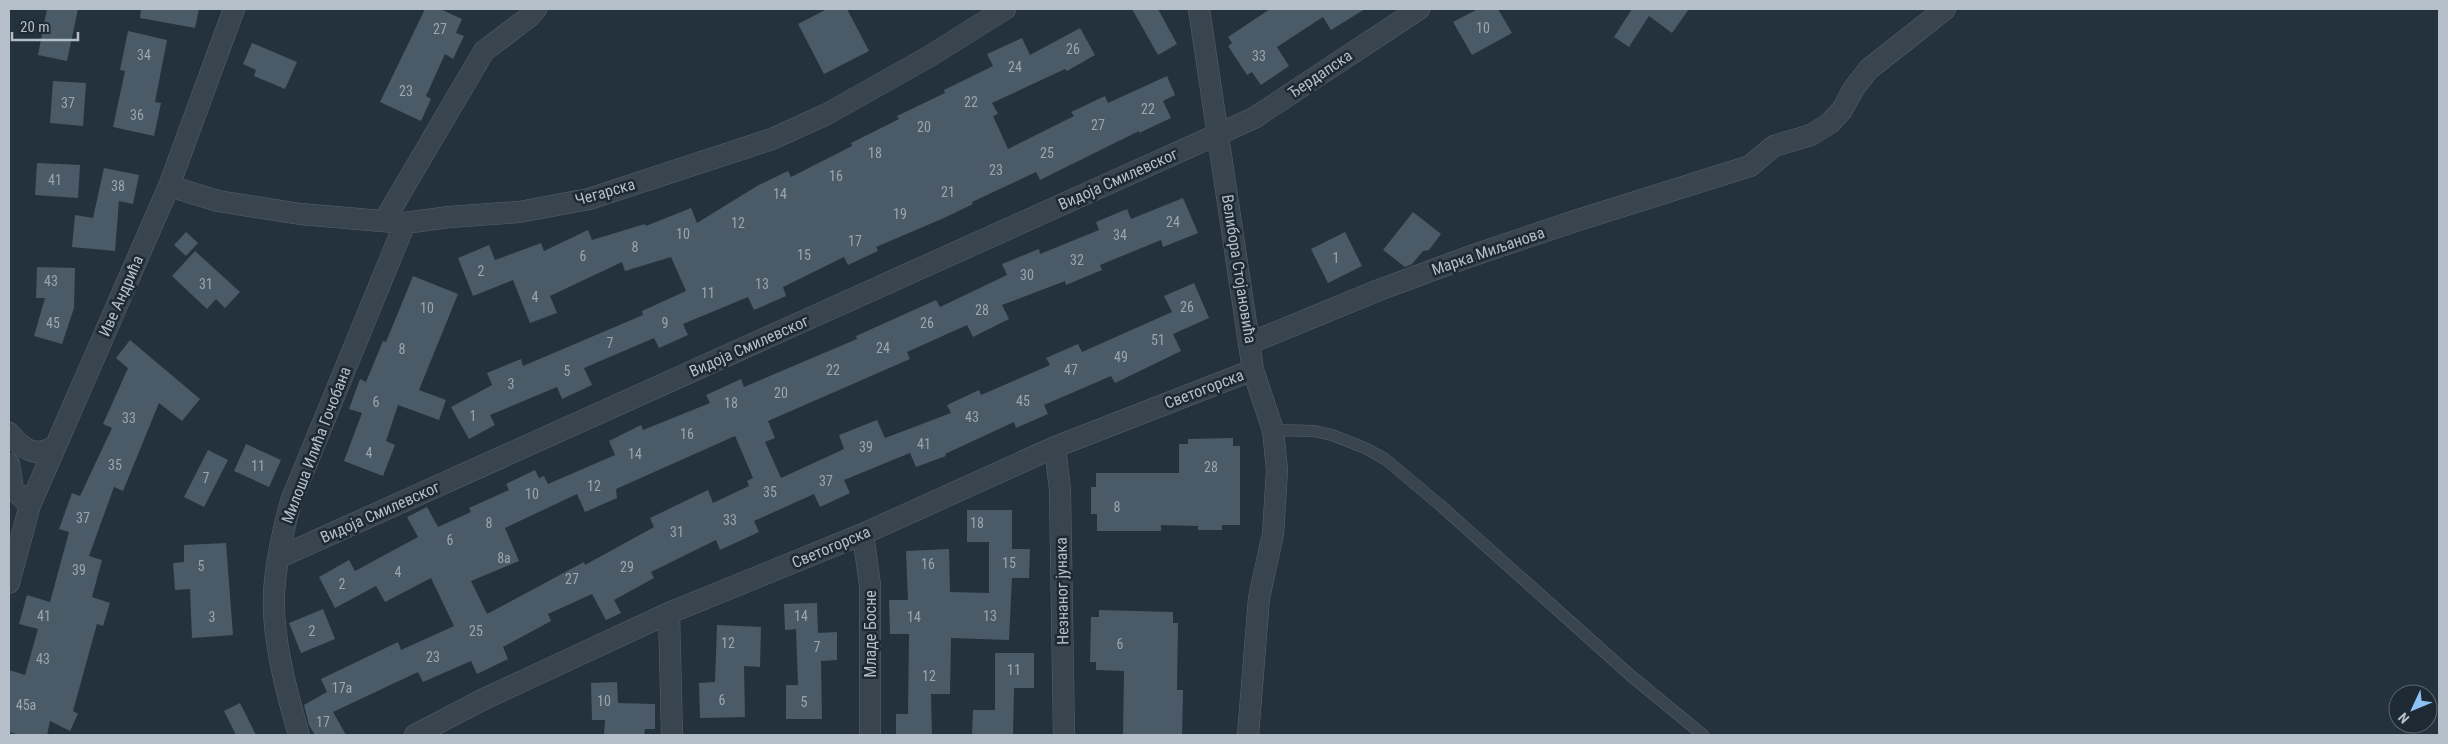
<svg xmlns="http://www.w3.org/2000/svg" width="2448" height="744" font-family="'Roboto Condensed',sans-serif">
	<style>
		.building { fill: #4a5a67; fill-rule: evenodd }
		.lines { fill: none; stroke-linecap: round; stroke-linejoin: round }
		.service-casing { stroke: #56626c; stroke-width: 12 }
		.minor-casing { stroke: #56626c; stroke-width: 22 }
		.service { stroke: #38444e; stroke-width: 11 }
		.minor { stroke: #38444e; stroke-width: 21 }
		.labels { text-anchor: middle; dominant-baseline: central; stroke-width: 5; stroke-linejoin: round; paint-order: stroke }
		.number-label { font-size: 14px; fill: #9aa6b0 }
		.street-label { font-size: 16px; fill: #b4bfc9; stroke: #1d2933 }
	</style>
	<rect width="100%" height="100%" fill="#24323e"/>
	<path class="building" d="M47,9H78L67,61L38,55Z
		M141,9H199L195,28L140,18Z
		M425,9H440L462,19L456,33L464,36L453,59L445,54L426,96L431,99L421,121L380,102Z
		M827,9H847L869,51L824,74L798,24Z
		M1132,9H1158L1177,44L1158,55Z
		M1270,9H1365L1331,30L1323,17L1277,47L1289,66L1261,85L1252,72L1247,75L1228,46L1232,43L1228,37Z
		M1478,9H1498L1512,33L1472,55L1453,22Z
		M1632,9H1689L1672,33L1649,16L1629,47L1614,37Z
		M1080,28L1095,55L1067,71L1065,69L992,103L998,114L993,116L1008,149L1074,116L1071,112L1105,96L1108,103L1167,76L1175,95L1163,101L1171,118L1139,133V131L1040,180L1036,172L972,202L973,204L944,218L876,247L878,251L848,265L844,257L783,287L786,296L754,310L748,297L683,324L688,335L659,348L654,338L584,368L592,385L562,399L557,387L490,415L495,425L469,439L451,407L492,385L487,373L521,359L523,366L643,315L642,311L686,291L671,257L625,271L622,262L550,296L557,313L530,323L513,280L473,296L458,258L489,245L495,260L541,243L544,251L588,230L592,240L645,224L646,226L691,208L697,223L757,186L788,171L791,177L852,146L851,143L899,119L897,116L945,93L944,90L993,66L987,54L1022,38L1030,55Z
		M128,31L167,40L155,102L161,103L154,136L113,127L125,71L120,70Z
		M252,43L297,62L285,89L254,76L256,70L243,64Z
		M53,81L86,83L83,126L50,123Z
		M37,163L80,165L78,198L35,195Z
		M104,168L139,175L133,204L119,201L115,251L72,247L75,215L93,218Z
		M1183,198L1198,233L1163,247L1161,240L1100,265L1102,270L1066,285L1065,281L1002,305L1009,319L973,337L967,325L907,352L910,359L768,421L775,438L765,442L781,478L844,449L839,435L877,420L885,438L951,413L947,405L979,390L981,395L1050,365L1046,358L1078,344L1082,352L1172,312L1164,296L1194,283L1209,318L1173,334L1181,351L1115,383L1111,376L1044,405L1048,414L1016,428L1014,422L945,454L946,456L916,467L910,453L844,480L850,493L820,507L814,494L754,521L759,532L720,550L716,540L651,572L654,578L614,600L621,613L606,620L592,594L548,614L551,621L503,647L508,659L477,674L471,661L423,682L418,672L333,712L346,735H315L309,725L304,705L327,692L321,679L398,642L401,650L454,626L431,578L385,602L376,586L335,608L319,577L349,560L355,571L418,537L407,517L427,507L438,527L471,512L469,508L509,490L506,484L535,470L539,478L544,476L548,484L615,455L609,441L641,425L643,430L710,403L706,395L741,379L744,387L857,339L856,336L936,300L940,307L1007,275L1002,264L1039,249L1040,254L1099,230L1096,222L1127,209L1131,219ZM735,436L753,478L747,481L749,486L713,503L708,490L650,518L654,527L585,565L584,562L487,614L471,581L519,561L505,528L577,494L585,512L617,498L616,489Z
		M1413,212L1441,234L1429,250L1423,251L1412,264L1405,267L1383,250Z
		M186,232L198,243L186,256L174,245Z
		M1345,232L1362,266L1328,283L1311,249Z
		M195,251L240,292L225,308L216,299L207,309L172,276Z
		M37,267L75,268L74,308L62,344L34,336L45,298H36Z
		M413,276L458,294L419,390L446,400L439,420L398,405L386,441L395,445L383,476L344,461L362,413L349,409L360,379L366,382L383,341L386,342Z
		M130,340L200,399L182,421L159,403L123,491L114,487L89,556L102,560L92,597L110,603L103,626L97,624L73,711L78,714L70,731L50,721L47,735H20L9,732V670L25,675L38,629L19,624L27,595L50,602L69,532L59,529L72,493L80,496L112,428L103,424L128,368L116,358Z
		M1233,438V446H1240V525H1222V530H1198V526L1161,525V531H1097V514H1091V487H1096V473H1179V444H1188V439Z
		M246,444L281,460L269,487L234,471Z
		M208,450L228,460L204,507L184,497Z
		M967,510H1012V549H1030L1029,578H1012L1009,640L951,638L950,694H931L932,735H896V714H908L909,634H890L889,600H908L906,551L949,549L950,592L989,593V542H967Z
		M226,543L233,635L192,638L190,589L175,590L173,563L184,562V545Z
		M817,603L818,633L837,632V660L821,661L822,719H786V685H798L796,629L785,630L784,604Z
		M323,609L335,639L301,653L289,623Z
		M1099,610L1173,612V623H1178L1177,690H1183L1182,735H1123L1124,671L1096,670V662H1090L1091,617H1099Z
		M717,625L761,627L760,667L744,666L745,717L700,718L699,683L715,682Z
		M995,653H1034V688H1014L1013,735H972L973,710H995Z
		M617,682L618,703L655,704V729H645L644,735H604L605,720H592L591,683Z
		M240,703L256,735H236L224,711Z"/>
	<g class="lines">
		<g class="service-casing">
			<path id="service" d="M1273,430L1314,431L1332,435L1365,448L1385,459L1440,505L1630,675L1703,735"/>
		</g>
		<g class="minor-casing">
			<path id="minor" d="M1199,9L1253,370L1273,430L1277,470L1273,534L1259,598L1248,735
				M169,186L218,201L300,214L405,223L449,217L519,212L589,199L772,139L827,114L930,56L1005,9
				M384,221L484,51L529,17L536,9
				M1250,343L1379,290L1471,256L1575,221L1750,166L1774,146L1811,135L1830,123L1842,110L1854,88L1869,69L1945,9
				M9,433C23,449 34,458 54,447
				M1055,447L1060,490L1064,735
				M9,464L13,489L30,505
				M863,534L870,585V735
				M280,557L1254,118L1419,9
				M9,583L30,505L169,186L234,9
				M669,613L672,735
				M299,735C287,694 272,638 274,595C275,564 283,531 291,501L405,223
				M415,735L484,699L669,613L863,534L1055,447L1253,370"/>
		</g>
		<use href="#service" class="service"/>
		<use href="#minor" class="minor"/>
	</g>
	<g class="labels">
		<g class="number-label">
			<text x="1483" y="28">10</text>
			<text x="440" y="29">27</text>
			<text x="1073" y="49">26</text>
			<text x="144" y="55">34</text>
			<text x="1259" y="56">33</text>
			<text x="1015" y="67">24</text>
			<text x="406" y="91">23</text>
			<text x="971" y="102">22</text>
			<text x="68" y="103">37</text>
			<text x="1148" y="109">22</text>
			<text x="137" y="115">36</text>
			<text x="1098" y="125">27</text>
			<text x="924" y="127">20</text>
			<text x="875" y="153">18</text>
			<text x="1047" y="153">25</text>
			<text x="996" y="170">23</text>
			<text x="836" y="176">16</text>
			<text x="55" y="180">41</text>
			<text x="118" y="186">38</text>
			<text x="948" y="192">21</text>
			<text x="780" y="194">14</text>
			<text x="900" y="214">19</text>
			<text x="1173" y="222">24</text>
			<text x="738" y="223">12</text>
			<text x="683" y="234">10</text>
			<text x="1120" y="235">34</text>
			<text x="855" y="241">17</text>
			<text x="635" y="247">8</text>
			<text x="804" y="255">15</text>
			<text x="583" y="256">6</text>
			<text x="1336" y="258">1</text>
			<text x="1077" y="260">32</text>
			<text x="481" y="271">2</text>
			<text x="1027" y="275">30</text>
			<text x="51" y="281">43</text>
			<text x="206" y="284">31</text>
			<text x="762" y="284">13</text>
			<text x="708" y="293">11</text>
			<text x="535" y="297">4</text>
			<text x="1187" y="307">26</text>
			<text x="427" y="308">10</text>
			<text x="982" y="310">28</text>
			<text x="53" y="323">45</text>
			<text x="665" y="323">9</text>
			<text x="927" y="323">26</text>
			<text x="1158" y="340">51</text>
			<text x="610" y="343">7</text>
			<text x="883" y="348">24</text>
			<text x="402" y="349">8</text>
			<text x="1121" y="357">49</text>
			<text x="833" y="370">22</text>
			<text x="1071" y="370">47</text>
			<text x="567" y="371">5</text>
			<text x="511" y="384">3</text>
			<text x="781" y="393">20</text>
			<text x="1023" y="401">45</text>
			<text x="376" y="402">6</text>
			<text x="731" y="403">18</text>
			<text x="473" y="416">1</text>
			<text x="972" y="417">43</text>
			<text x="129" y="418">33</text>
			<text x="687" y="434">16</text>
			<text x="924" y="444">41</text>
			<text x="866" y="447">39</text>
			<text x="369" y="453">4</text>
			<text x="635" y="454">14</text>
			<text x="115" y="465">35</text>
			<text x="258" y="466">11</text>
			<text x="1211" y="467">28</text>
			<text x="206" y="478">7</text>
			<text x="826" y="481">37</text>
			<text x="594" y="486">12</text>
			<text x="770" y="492">35</text>
			<text x="532" y="494">10</text>
			<text x="1117" y="507">8</text>
			<text x="83" y="518">37</text>
			<text x="730" y="520">33</text>
			<text x="489" y="523">8</text>
			<text x="977" y="523">18</text>
			<text x="677" y="532">31</text>
			<text x="450" y="540">6</text>
			<text x="504" y="558">8a</text>
			<text x="1009" y="563">15</text>
			<text x="928" y="564">16</text>
			<text x="201" y="566">5</text>
			<text x="627" y="567">29</text>
			<text x="79" y="570">39</text>
			<text x="398" y="572">4</text>
			<text x="572" y="579">27</text>
			<text x="342" y="584">2</text>
			<text x="44" y="616">41</text>
			<text x="801" y="616">14</text>
			<text x="990" y="616">13</text>
			<text x="212" y="617">3</text>
			<text x="914" y="617">14</text>
			<text x="312" y="631">2</text>
			<text x="476" y="631">25</text>
			<text x="728" y="643">12</text>
			<text x="1120" y="644">6</text>
			<text x="817" y="647">7</text>
			<text x="433" y="657">23</text>
			<text x="43" y="659">43</text>
			<text x="1014" y="670">11</text>
			<text x="929" y="676">12</text>
			<text x="342" y="688">17a</text>
			<text x="722" y="700">6</text>
			<text x="604" y="701">10</text>
			<text x="804" y="702">5</text>
			<text x="26" y="705">45a</text>
			<text x="323" y="722">17</text>
		</g>
		<g class="street-label">
			<text transform="translate(1320 74) rotate(-34)">Ђердапска</text>
			<text transform="translate(1118 179) rotate(-24)">Видоја Смилевског</text>
			<text transform="translate(605 192) rotate(-16)">Чегарска</text>
			<text transform="translate(1488 251) rotate(-19)">Марка Миљанова</text>
			<text transform="translate(1239 269) rotate(81)">Велибора Стојановића</text>
			<text transform="translate(121 296) rotate(-66)">Иве Андрића</text>
			<text transform="translate(749 346) rotate(-24)">Видоја Смилевског</text>
			<text transform="translate(1204 389) rotate(-21)">Светогорска</text>
			<text transform="translate(316 445) rotate(-69)">Милоша Илића Гочобана</text>
			<text transform="translate(380 512) rotate(-24)">Видоја Смилевског</text>
			<text transform="translate(831 547) rotate(-23)">Светогорска</text>
			<text transform="translate(1062 591) rotate(-91)">Незнаног јунака</text>
			<text transform="translate(870 634) rotate(-90)">Младе Босне</text>
		</g>
	</g>
	<rect width="2448" height="744" fill="none" stroke="#b4bfc9" stroke-width="20"/>
	<g transform="translate(2413 709) rotate(226)"><circle r="24" fill="#1d2933" stroke="#59656f"/>
	<path d="M0-4L9 19L0 12L-9 19Z" fill="#8cc2f6"/>
	<text y="-8" font-size="14" font-weight="bold" text-anchor="middle" fill="#b4bfc9">N</text>
	</g>
	<path d="M12 32v8h66v-8" fill="none" stroke="#b4bfc9" stroke-width="2.5"/>
	<text x="20" y="32" font-size="15" fill="#b4bfc9" stroke="#1d2933" stroke-width="4" paint-order="stroke">20 m</text>
</svg>
